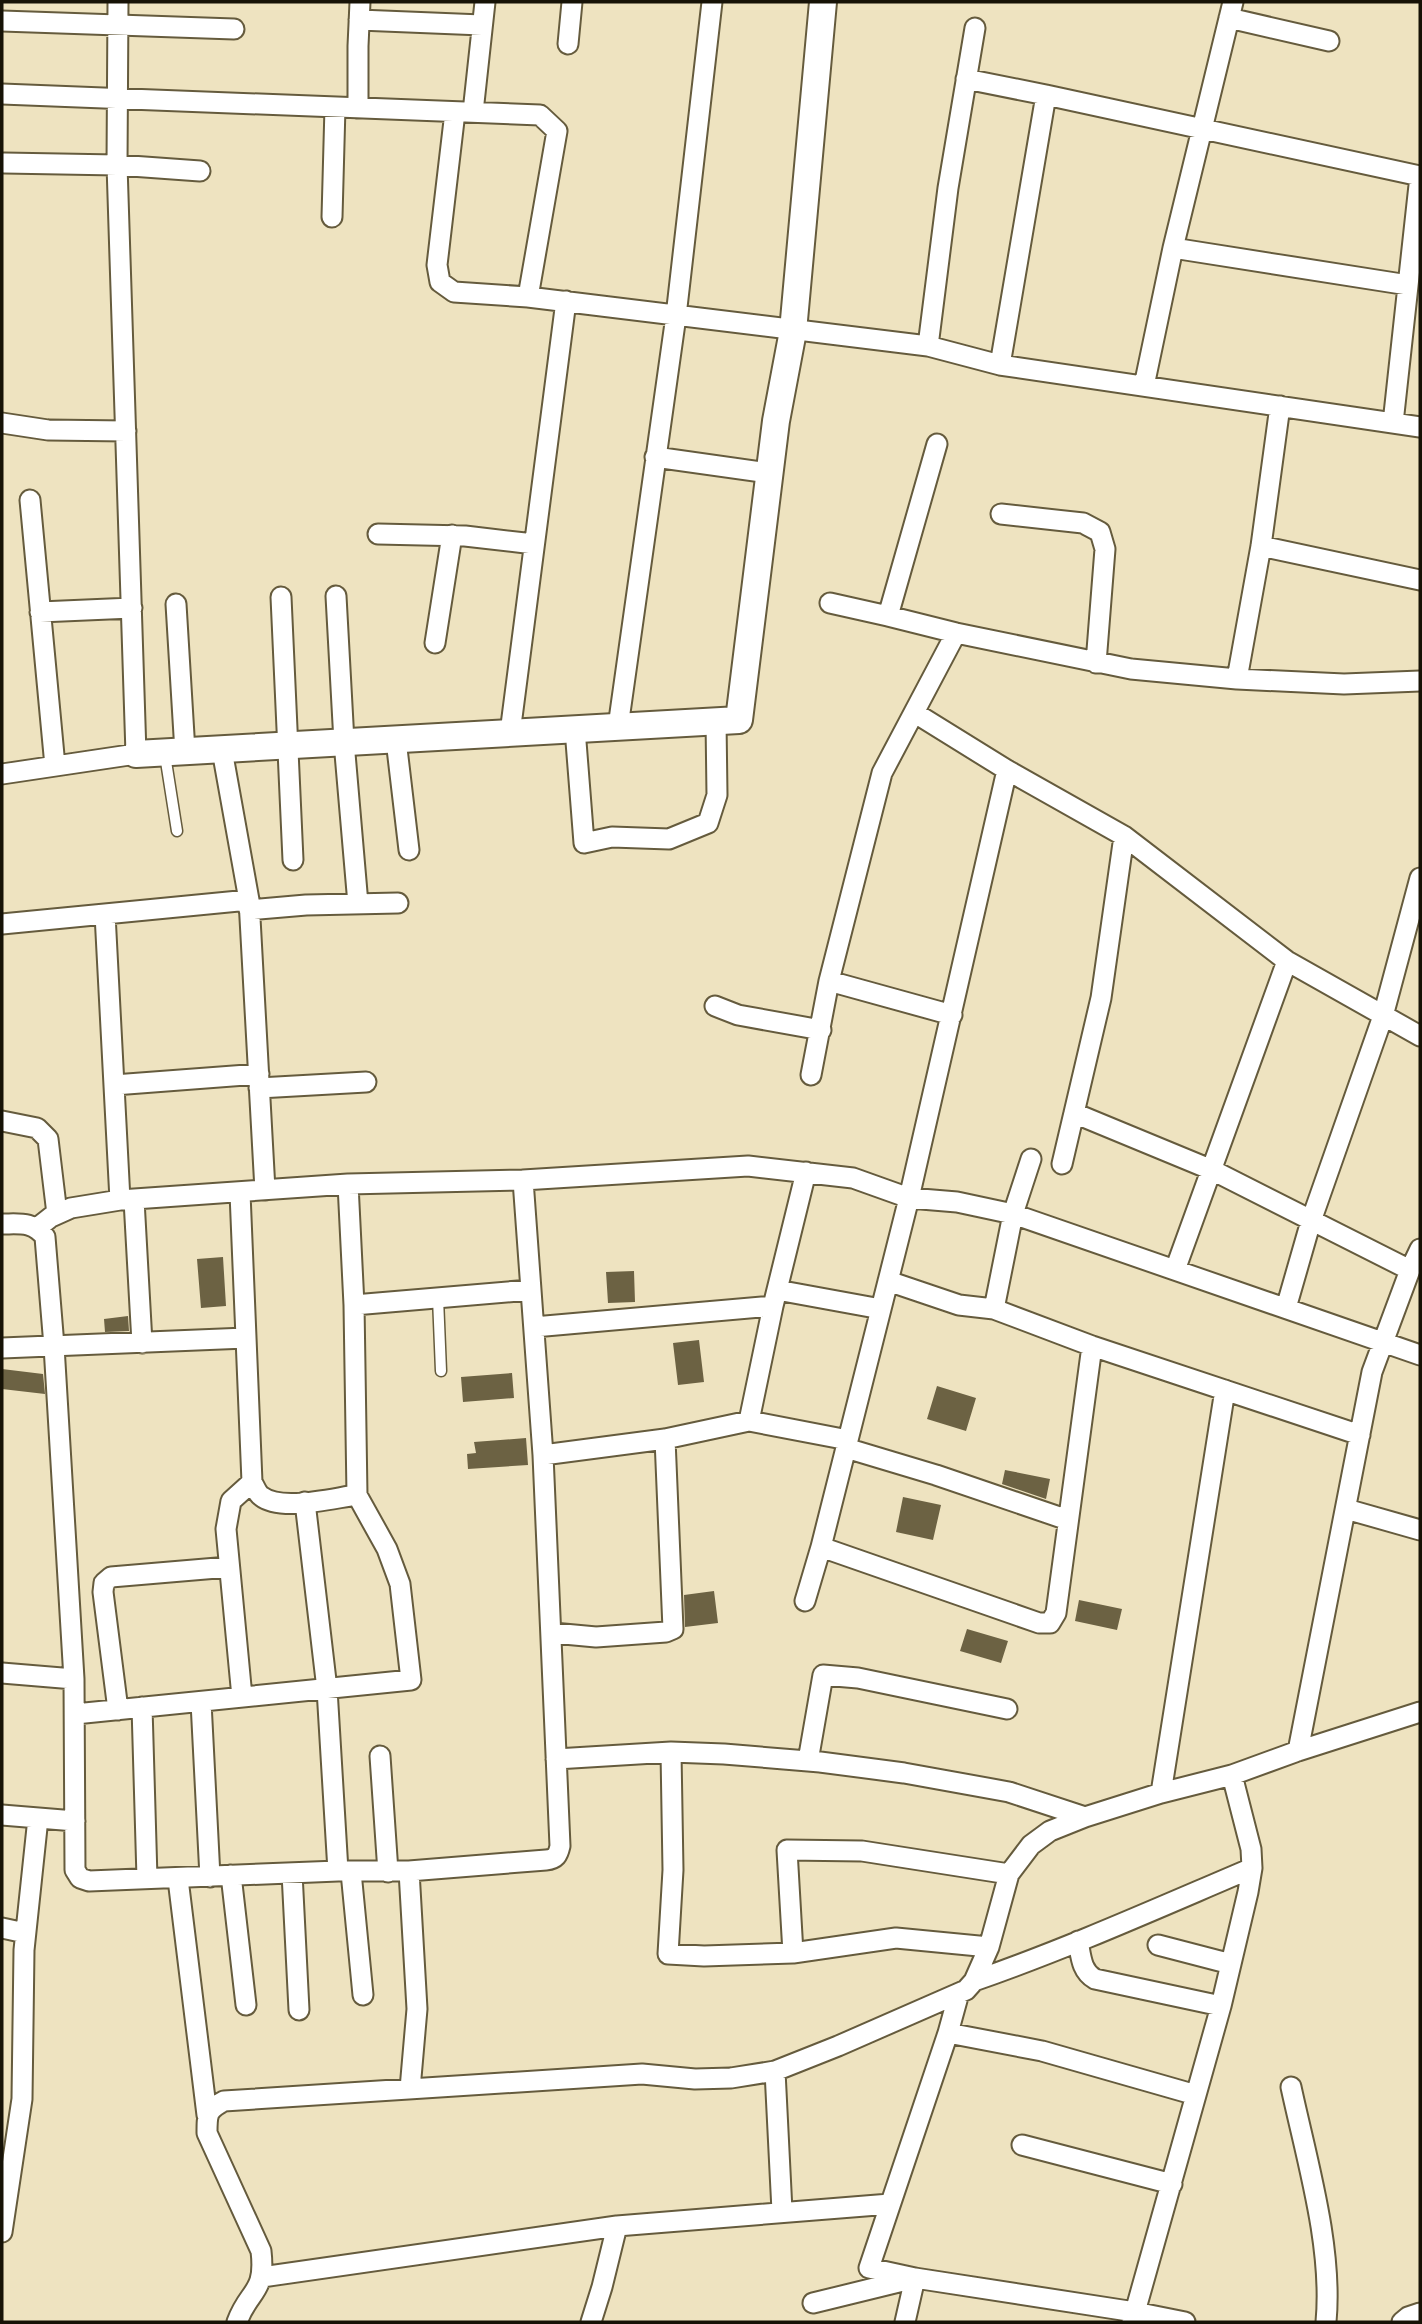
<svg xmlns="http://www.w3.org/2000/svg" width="1422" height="2324" font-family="'Public Sans',sans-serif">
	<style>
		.building { fill: #6c6243 }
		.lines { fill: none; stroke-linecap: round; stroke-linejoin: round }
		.lane-casing { stroke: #655b3d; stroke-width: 13 }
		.street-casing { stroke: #655b3d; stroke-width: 23 }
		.secondary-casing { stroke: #655b3d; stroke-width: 30 }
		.lane { stroke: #fff; stroke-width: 10 }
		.street { stroke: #fff; stroke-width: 19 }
		.secondary { stroke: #fff; stroke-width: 26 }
	</style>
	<rect width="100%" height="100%" fill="#eee3c0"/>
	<path class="building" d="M223,1257L226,1306L201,1308L197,1259Z
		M634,1271L635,1302L608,1303L606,1272Z
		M128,1316L129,1331L105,1332L104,1319Z
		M699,1340L704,1382L678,1385L673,1343Z
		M2,1369L43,1374L45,1394L2,1389Z
		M512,1373L514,1398L463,1402L461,1377Z
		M937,1386L976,1398L966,1431L927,1419Z
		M526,1438L528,1465L468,1469L467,1454L476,1453L474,1442Z
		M1005,1470L1050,1479L1046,1499L1002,1484Z
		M903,1497L941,1505L933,1540L896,1532Z
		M714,1591L718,1623L685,1627L684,1595Z
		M1079,1600L1122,1609L1117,1630L1075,1621Z
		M967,1629L1008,1641L1001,1663L960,1651Z"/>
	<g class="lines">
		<g class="lane-casing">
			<path id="lane" d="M165,755L177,831
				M438,1298L441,1371"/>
		</g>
		<g class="street-casing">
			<path id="street" d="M1229,18L1329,41
				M359,20L482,25
				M2,21L234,29
				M568,44L572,2
				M966,79L1046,95
				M2,94L540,115L557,131L528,297
				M358,108V46L360,2
				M455,112L437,265L440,282L454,292L528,297L928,346L1000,365L1420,427
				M473,112L485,2
				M4,163L117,165L200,171
				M332,217L335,107
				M1173,248L1408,285
				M928,346L948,188L975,28
				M1000,365L1046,95L1420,176
				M1144,386L1173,248L1233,2
				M2,423L48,430L126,431
				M1393,423L1420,176
				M937,444L888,616L956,633L1131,669L1237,679L1344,684L1420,681
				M655,457L769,473
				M30,500L55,766
				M1001,514L1083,523L1100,532L1105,549L1096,663
				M378,534L465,536L534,544
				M1261,546L1420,580
				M336,596L344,742L358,904
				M281,597L293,860
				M830,603L888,616
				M176,604L185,752
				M40,612L132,608
				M435,643L452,535
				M1237,679L1261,546L1280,406
				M915,713L1007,770L1124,836L1287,961L1420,1036
				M618,727L676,316L712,2
				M575,729L584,843L612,837L669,839L708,823L717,795L716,721
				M510,733L566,301
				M396,740L409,850
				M222,750L249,900L265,1190
				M2,774L136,754L117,165L118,2
				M249,910L306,905L398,903
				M105,914L120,1200
				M2,924L249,900
				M829,981L952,1015
				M715,1006L738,1015L821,1030
				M811,1075L829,981L882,773L956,633
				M114,1085L259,1074
				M259,1088L366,1082
				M1074,1113L1212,1170L1410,1270
				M2,1121L37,1128L48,1139L57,1214
				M1031,1159L1013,1214L994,1309L1092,1346L1360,1435
				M1062,1164L1101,998L1124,836
				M240,1193L252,1482C255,1487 257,1493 261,1496C281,1512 333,1498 357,1495L354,1305L348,1184
				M134,1200L142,1343
				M2,1224C19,1224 33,1221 45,1237L54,1346L74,1679L75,1870L80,1878L89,1881L338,1871H409L546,1860C556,1859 558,1855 560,1846L543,1455L523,1180
				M37,1228L51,1217L71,1208L120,1200L348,1184L523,1180L748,1166L853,1178L909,1198L957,1202L1013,1214L1420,1355
				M1175,1270L1287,961
				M888,1281L959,1305L994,1309
				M777,1290L881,1309
				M354,1305L530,1290
				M1286,1308L1311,1221L1383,1016L1420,878
				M534,1327L773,1306
				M2,1348L246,1338
				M749,1421L773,1306L806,1172
				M846,1448L936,1475L1068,1520
				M543,1455L665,1439L749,1421L848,1440
				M305,1502L327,1689L338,1871
				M1346,1509L1420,1530
				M821,1547L1039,1623H1050L1056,1613L1092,1346
				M805,1601L821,1547L909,1198L1007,770
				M553,1633L596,1637L666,1632L673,1629L665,1439
				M2,1673L74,1679
				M242,1697L226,1529L231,1501L252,1482
				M201,1702L210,1877
				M142,1707L147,1878
				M118,1710L103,1592L104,1583L111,1577L229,1567
				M75,1714L411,1680L400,1584L387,1549L357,1495
				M1298,1751L1372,1372L1410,1270L1420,1249
				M671,1752L673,1870L668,1954L704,1956L793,1953L896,1938L989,1947
				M380,1756L388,1872
				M556,1759L671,1752L724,1754L820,1762L904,1773L1009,1792L1085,1817
				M808,1761L823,1675L858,1678L1007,1709
				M1161,1793L1225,1390
				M2,1815L75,1821
				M409,1871L417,2009L410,2089
				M351,1872L363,1995
				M292,1873L299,2010
				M231,1875L246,2005
				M178,1879L207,2115
				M2,1928L25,1933
				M1078,1941C1081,1956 1081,1971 1095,1979L1221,2006
				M1158,1945L1231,1964
				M793,1953L787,1850L862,1851L1009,1874
				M974,1981C1069,1948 1160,1907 1252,1868
				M948,2033L1042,2051L1196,2095
				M775,2071L782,2211
				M1291,2087C1307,2161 1333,2247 1326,2322
				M1022,2145L1172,2184
				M2,2232L22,2099L24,1950L38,1818
				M262,2277L617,2226L890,2204
				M915,2278L869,2268L948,2033L959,1993
				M813,2303L911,2279
				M237,2322C249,2289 266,2294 261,2251L207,2133C207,2114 207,2110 224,2101L642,2074L695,2079L731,2078L775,2071L838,2046L966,1990L974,1981L989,1947L1009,1874L1031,1845L1050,1831L1085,1817L1161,1793L1232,1775L1298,1751L1420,1712
				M591,2322L602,2287L617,2226
				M905,2322L915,2278L1135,2312L1221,2006L1248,1892L1252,1868L1251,1849L1232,1775
				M1132,2322L1135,2312L1185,2322
				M1402,2322L1408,2317L1420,2313"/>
		</g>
		<g class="secondary-casing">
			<path id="secondary" d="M136,754L739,720L776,421L793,331L823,2"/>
		</g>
		<use href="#lane" class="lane"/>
		<use href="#street" class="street"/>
		<use href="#secondary" class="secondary"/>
	</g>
	<rect width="1422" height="2324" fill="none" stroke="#161206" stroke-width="7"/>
</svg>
